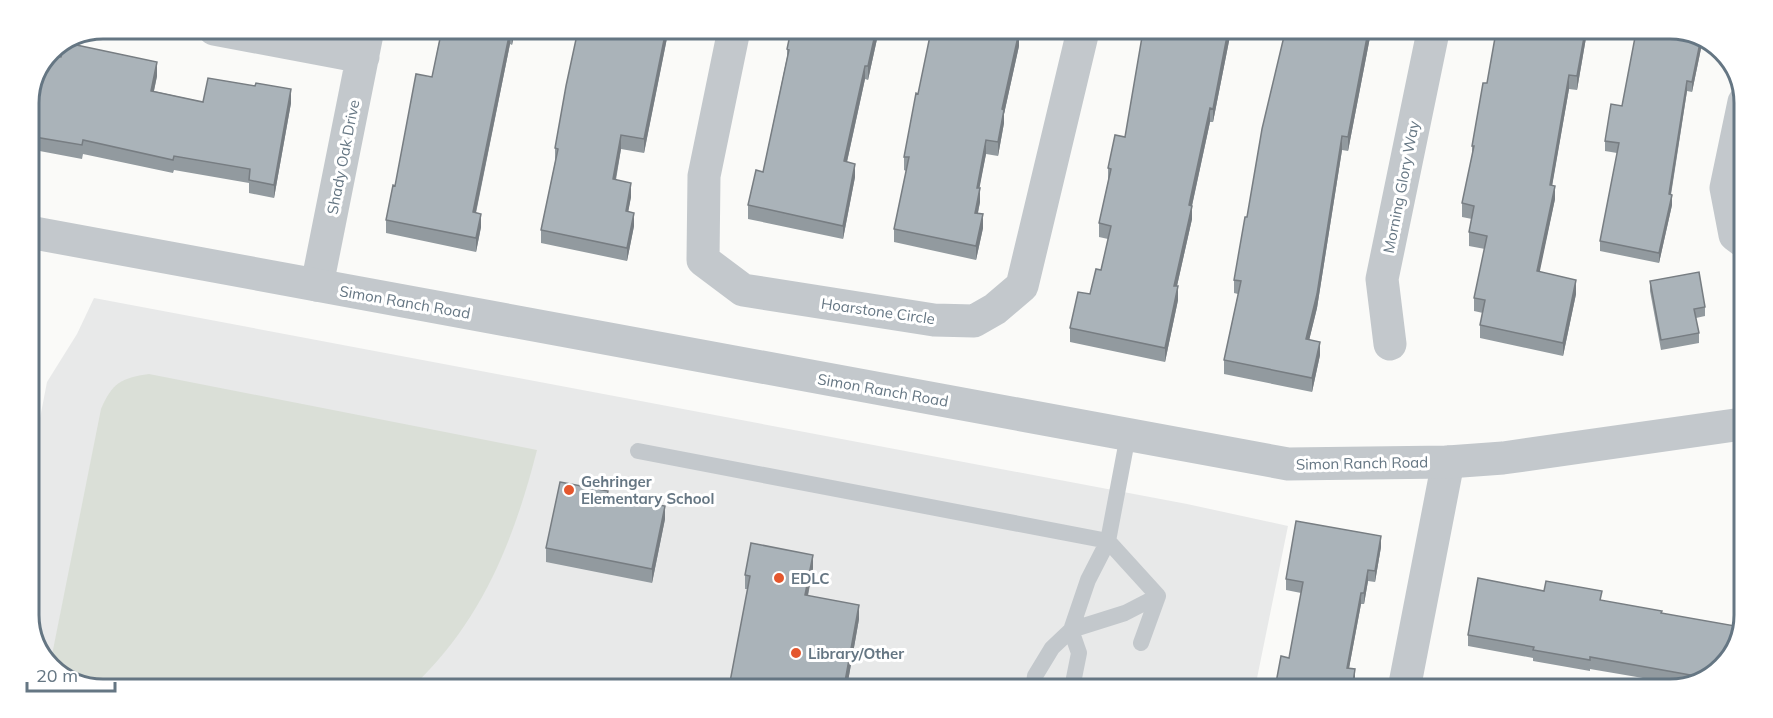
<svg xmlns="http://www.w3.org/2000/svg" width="1773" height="718" font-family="Mulish,sans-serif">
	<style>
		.built { fill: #e8e9e9 }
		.green { fill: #dadfd7 }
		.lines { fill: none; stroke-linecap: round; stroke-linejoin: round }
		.service { stroke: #c3c8cc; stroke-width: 16 }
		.minor { stroke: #c3c8cc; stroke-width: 33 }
		.tertiary { stroke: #c3c8cc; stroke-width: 33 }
		.wall { fill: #929a9f }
		.shaded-wall { fill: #777d82 }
		.building { fill: #aab3b9; stroke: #777d82; stroke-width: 1.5 }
		.poi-dot { fill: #e4572e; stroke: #fff; stroke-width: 2 }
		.labels { text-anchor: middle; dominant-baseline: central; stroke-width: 6; stroke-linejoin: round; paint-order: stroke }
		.street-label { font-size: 15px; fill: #657683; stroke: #fff }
		.poi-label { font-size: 15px; font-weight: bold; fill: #657683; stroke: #fff; text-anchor: start }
		.rim { fill: none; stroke: #657683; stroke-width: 3 }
	</style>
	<rect width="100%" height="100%" fill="#fafaf8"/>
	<path class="built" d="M94,298L1187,504L1288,526L1255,688L79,685L44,660L29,620V475L47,382L77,334Z"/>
	<path class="green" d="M149,374L537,450C514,540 482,621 413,686L79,685L50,665L101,409C112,383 121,378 149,374Z"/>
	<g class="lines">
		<path class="service" d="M638,451L1108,541L1158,596
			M1141,643L1158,596
			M1033,688L1035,676L1052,648L1071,630L1125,613L1158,596
			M1072,688L1079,653L1071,630L1088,580L1108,541L1128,435"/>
		<path class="minor" d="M214,29L363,57
			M734,30L704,176L703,260L743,290L934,320L974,321L995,309L1022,286L1083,31
			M1743,241L1735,235L1726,188L1744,102
			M317,285L368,29
			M1390,344L1382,279L1433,32
			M1404,689L1448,462"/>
		<path class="tertiary" d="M29,232L1288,464L1448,462L1503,458L1742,424"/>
	</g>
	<path class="wall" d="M429,29L515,30L512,45L510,44L476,213L481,227L476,252L386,233V220L395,186L432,77L441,32Z
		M667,30V38L644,153L621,149L616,180L631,197L628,211L634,226L627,261L541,243V230L555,162V148Z
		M791,30H879L868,80L865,79L847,162L855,177L843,239L748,219V205L763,172L787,57V49Z
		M1151,31H1231L1213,122H1210L1192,206V219L1177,286L1178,300L1165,362L1070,342V328L1090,294L1101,270L1108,239L1099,237V223L1108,182V168L1125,137Z
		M1371,32L1348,151L1342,150L1317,308L1309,340L1320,355L1312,392L1224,374V360L1238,294L1234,293V280L1247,217Z
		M1587,32L1577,90L1569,89L1552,185L1555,199L1539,272L1576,294L1563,356L1480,338V325L1483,313L1474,311V298L1485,249L1469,246V232L1472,219L1462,217V203L1472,159V146L1487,83Z
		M1694,33L1703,39L1692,92L1687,91L1671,195L1672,205L1659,263L1600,251V241L1617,153L1605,151V141L1622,106Z
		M1019,46L1004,114V123L998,156L986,154L979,188L980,202L978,213L983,228L976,260L894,242V229L906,171L904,170V157L918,94Z
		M157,76L154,91L203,102L291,103L274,198L249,193V183L174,170L173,173L83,154L82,159L29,149V98Z
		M1650,281L1705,307V316L1696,318L1699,333V343L1661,350L1650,291Z
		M608,496L665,519L652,583L546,562V548Z
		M1381,547L1375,582L1368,581L1364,604H1361L1349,668L1355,680L1289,658L1301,593L1286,590V579Z
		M813,568L808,596L859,619L847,687H729L748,589H745V575Z
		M1544,591L1602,601L1662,613L1712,677L1684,685L1590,669V671L1533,661V658L1468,646V635Z"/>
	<path class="shaded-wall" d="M512,30H515L512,45Z
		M666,30H667V38L644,153V139Z
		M876,30H879L868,80V66Z
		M510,31V44L473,226V212Z
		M1228,31H1231L1213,122V109Z
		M1019,32V46L1004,114V123L998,156V142L1002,109Z
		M1368,32H1371L1348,151V137Z
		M1585,32H1587L1577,90V76Z
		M1701,38L1703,39L1692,92V82Z
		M157,62V76L151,104V91Z
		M865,66V79L844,175V161Z
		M1569,75V89L1550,198V185Z
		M1687,81V91L1669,205V194Z
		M291,89V103L274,198V185Z
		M1210,108V122L1189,219V205Z
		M621,135V149L613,193V179Z
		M1342,136V150L1317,308L1306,353V339Z
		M986,140V154L977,201V188Z
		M855,164V177L843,239V226Z
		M631,183V197L626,224V211Z
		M1555,186V199L1537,285V271Z
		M980,188V202L975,226V213Z
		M1672,195V205L1659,263V253Z
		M1192,206V219L1174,299V286Z
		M634,213V226L627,261V248Z
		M481,214V227L476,252V238Z
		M983,214V228L976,260V246Z
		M1576,280V294L1563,356V343Z
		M1178,286V300L1165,362V348Z
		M1320,342V355L1312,392V378Z
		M665,506V519L652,583V569Z
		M1381,536V547L1375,582V571Z
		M813,555V568L805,609V595Z
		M1368,570V581L1364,604V593Z
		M1361,593V604L1347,679V668Z
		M859,605V619L847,687H844Z
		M1355,669V680L1354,689H1352Z"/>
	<path class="building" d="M442,29L512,30V31H510L473,212L481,214L476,238L386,220L393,185L395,186L416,74L432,77Z
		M578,30H666L644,139L621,135L613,179L631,183L626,211L634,213L627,248L541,230L558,149L555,148L566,86Z
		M791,30H876L868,66H865L844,161L855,164L843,226L748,205L756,170L763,172L789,50L787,49Z
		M931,31H1013L1019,32L1002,109L1004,110L998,142L986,140L977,188H980L975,213L983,214L976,246L894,229L909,157H904L916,93L918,94Z
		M1143,31L1151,32V31H1228L1213,109L1210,108L1189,205L1192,206L1174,286H1178L1165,348L1070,328L1078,292L1090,294L1096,269L1101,270L1111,226L1099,223L1111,169L1108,168L1115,135L1125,137Z
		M1285,32H1368L1348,137L1342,136L1317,294L1306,339L1320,342L1312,378L1224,360L1241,281L1234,280L1245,217H1247L1262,129Z
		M1496,32H1585L1577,76L1569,75L1550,185L1555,186L1537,271L1576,280L1563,343L1480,325L1485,300L1474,298L1487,236L1469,232L1474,206L1462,203L1474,146H1472L1483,83H1487Z
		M1636,32L1694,33L1701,38L1692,82L1687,81L1669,194L1672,195L1659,253L1600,241L1619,143L1605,141L1611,104L1622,106Z
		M67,43L157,62L151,91L203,102L208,78L255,86L256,83L291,89L274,185L249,180L250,169L174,156L173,160L83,140L82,145L29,136V98L48,55L61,57L64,45Z
		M1699,272L1705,307L1694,309L1699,333L1661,340L1650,281Z
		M560,482L608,491L607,496L665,506L652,569L546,548Z
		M1296,521L1381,536L1375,571L1368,570L1364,593H1361L1347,668L1355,669L1352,689L1275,688L1281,656L1289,658L1303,582L1286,579Z
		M751,543L813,555L805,595L859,605L844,687H729L750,576L745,575Z
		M1478,578L1544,591L1546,581L1602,591L1600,600L1662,611L1661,613L1741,627L1740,639L1712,677L1707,678L1590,657V660L1533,650L1534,647L1468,635Z"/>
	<g class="poi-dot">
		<circle cx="569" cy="490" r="6"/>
		<circle cx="779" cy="578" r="6"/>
		<circle cx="796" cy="653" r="6"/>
	</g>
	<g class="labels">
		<g class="street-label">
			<text transform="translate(343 157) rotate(-79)">Shady Oak Drive</text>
			<text transform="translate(1401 187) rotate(-79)">Morning Glory Way</text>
			<text transform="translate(405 302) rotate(10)">Simon Ranch Road</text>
			<text transform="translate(878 311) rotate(8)">Hoarstone Circle</text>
			<text transform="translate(883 390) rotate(10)">Simon Ranch Road</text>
			<text transform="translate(1362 463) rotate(-1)">Simon Ranch Road</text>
		</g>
		<g class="poi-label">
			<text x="581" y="481">Gehringer<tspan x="581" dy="17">Elementary School</tspan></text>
			<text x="791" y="578">EDLC</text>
			<text x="808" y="653">Library/Other</text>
		</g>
	</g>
	<path d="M0 0H1773V718H0ZM103 39H1670A64 64 0 0 1 1734 103V615A64 64 0 0 1 1670 679H103A64 64 0 0 1 39 615V103A64 64 0 0 1 103 39Z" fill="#fff" fill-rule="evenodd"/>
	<path class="rim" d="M103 39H1670A64 64 0 0 1 1734 103V615A64 64 0 0 1 1670 679H103A64 64 0 0 1 39 615V103A64 64 0 0 1 103 39Z"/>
	<path d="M27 682v9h88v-9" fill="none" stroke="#657683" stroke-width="3"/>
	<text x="36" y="682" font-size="18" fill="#657683" stroke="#ffffff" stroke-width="4.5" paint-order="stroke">20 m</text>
</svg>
